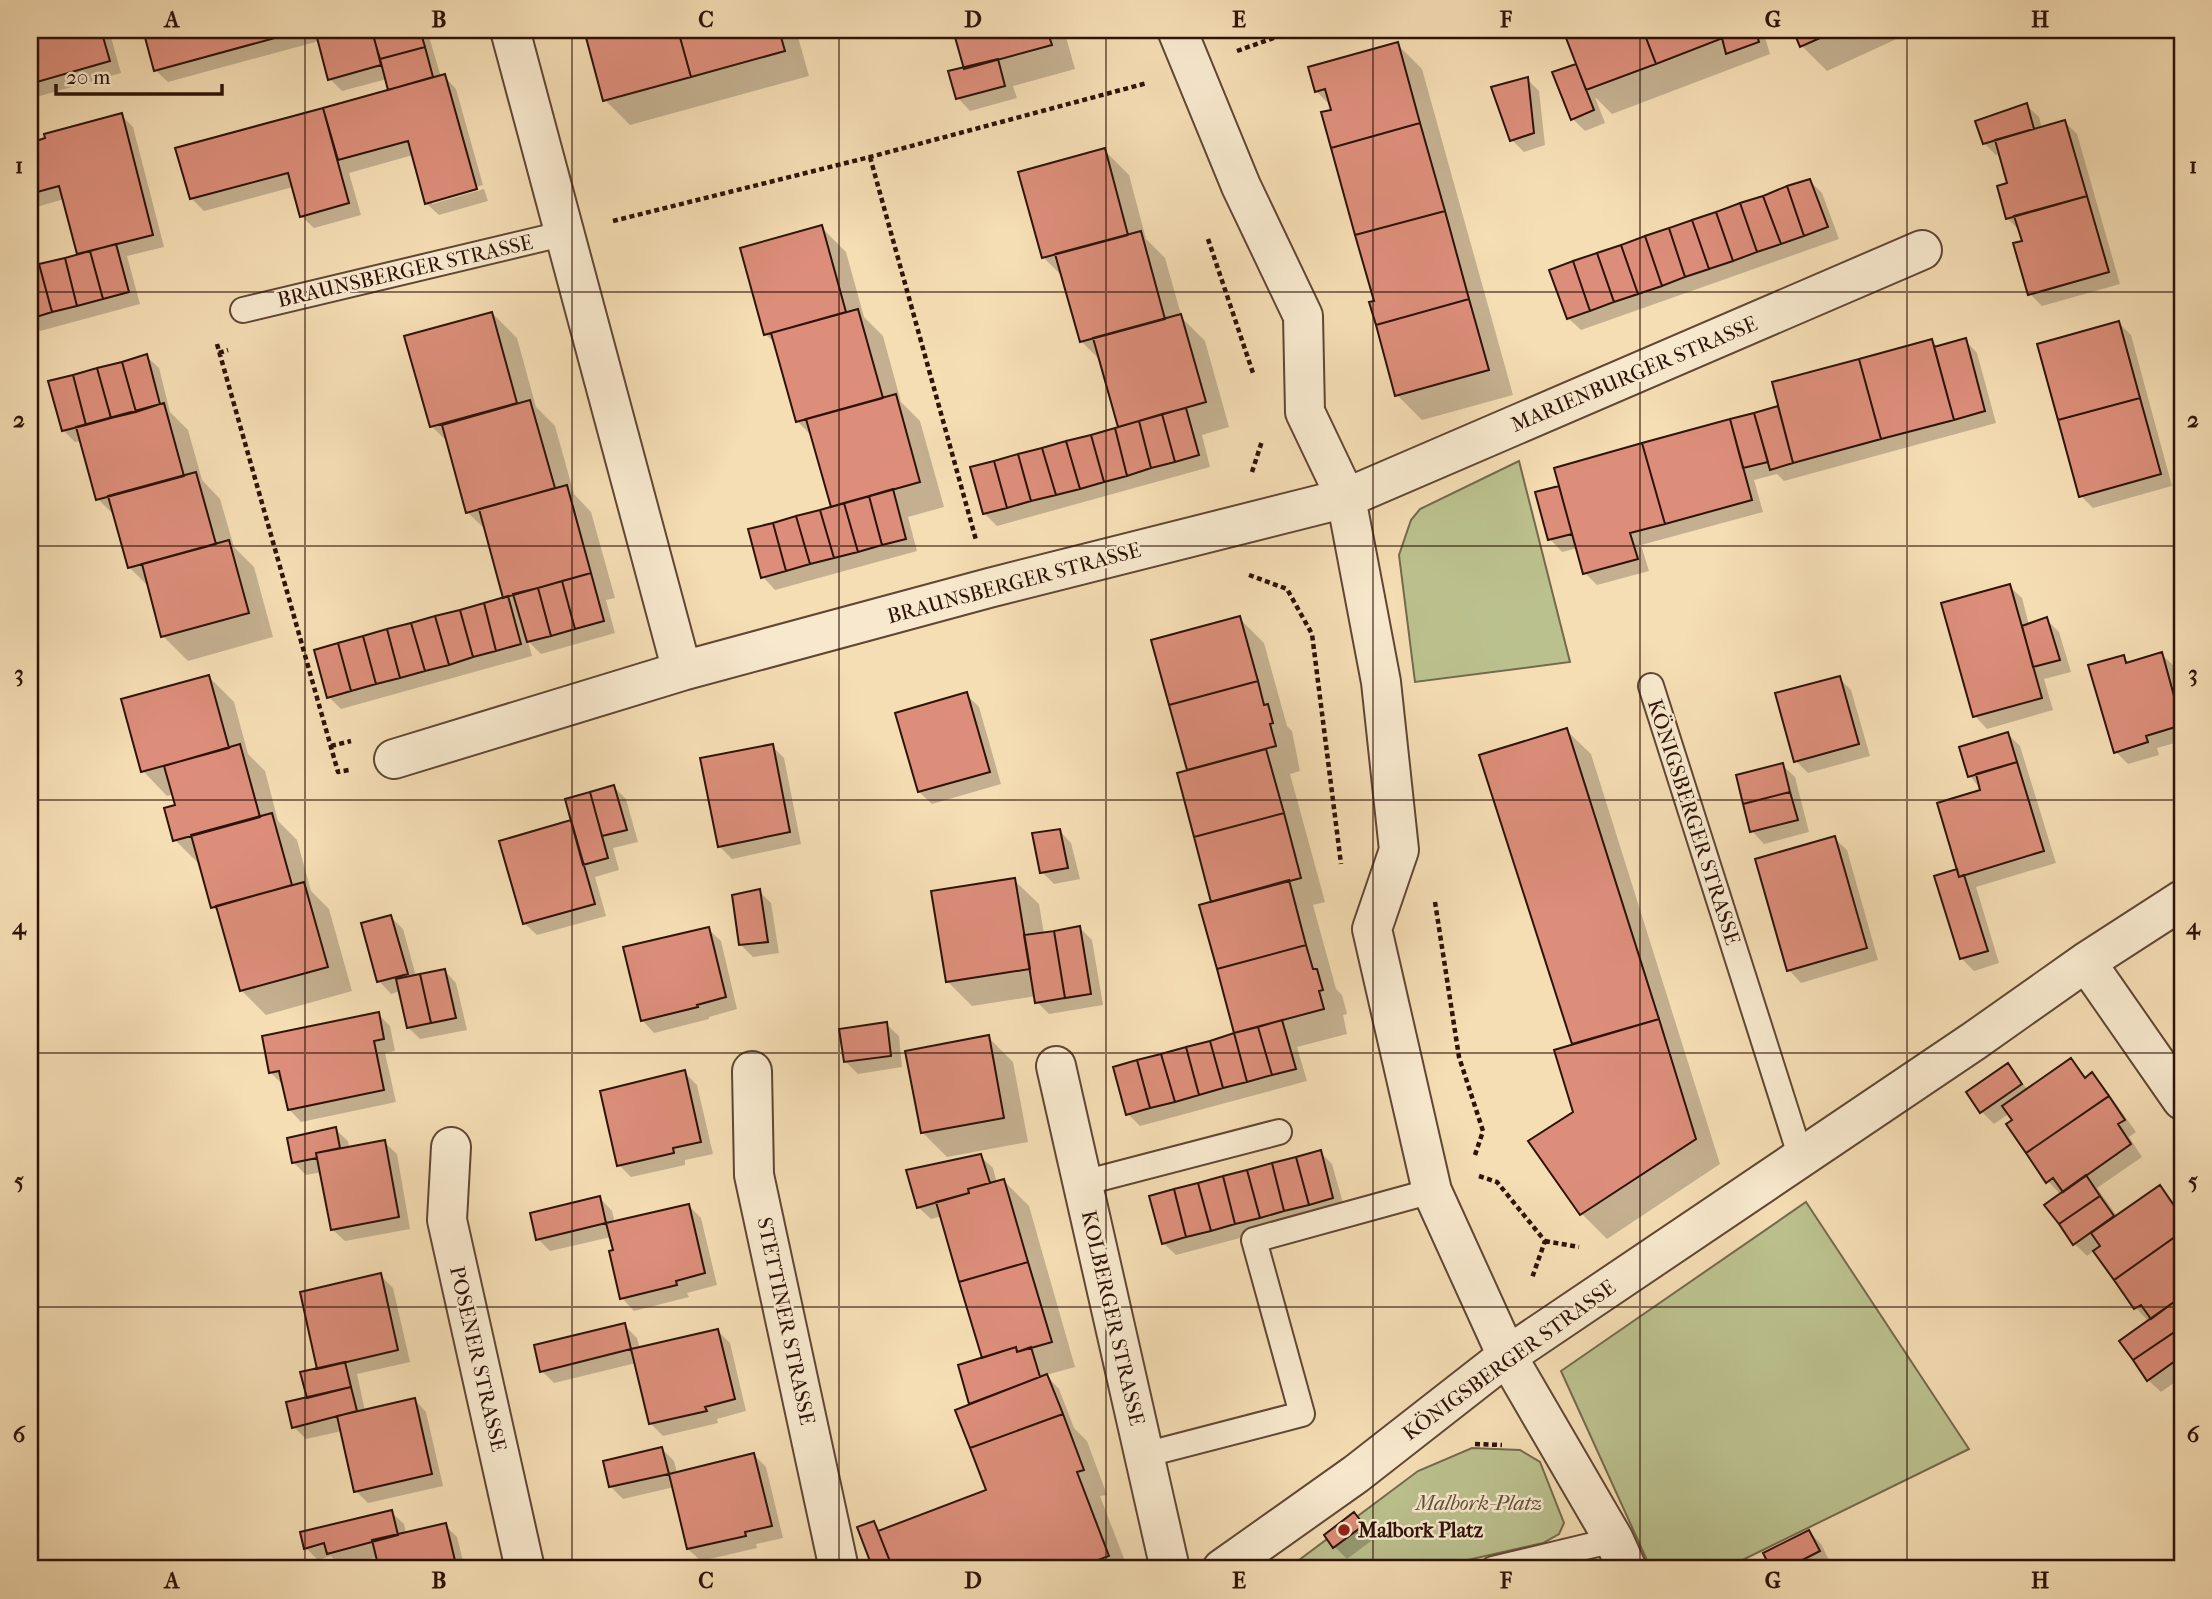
<svg xmlns="http://www.w3.org/2000/svg" width="2212" height="1599" font-family="'IM FELL French Canon',serif">
	<style>
		.green { fill: #bbc18e; stroke: #746a4b; stroke-width: 2 }
		.shadow { fill: #0003 }
		.building { fill: #dc8e7a; stroke: #2e1308; stroke-width: 2 }
		.lines { fill: none; stroke-linecap: round; stroke-linejoin: round }
		.service-casing { stroke: #604633; stroke-width: 28 }
		.minor-casing { stroke: #604633; stroke-width: 42 }
		.path { stroke: #2e1308; stroke-width: 4.5; stroke-dasharray: 5 3.5; stroke-linecap: butt }
		.service { stroke: #f8e9ce; stroke-width: 24 }
		.minor { stroke: #f8e9ce; stroke-width: 38 }
		.grid { fill: none; stroke: #2e1308; stroke-width: 2; stroke-opacity: 0.55 }
		.poi-dot { fill: #8f2418; stroke: #f8e9ce; stroke-width: 2.5 }
		.labels { text-anchor: middle; dominant-baseline: central; stroke-width: 5; stroke-linejoin: round; paint-order: stroke }
		.street-label { font-size: 21px; fill: #2e1308; stroke: #f8e9ce }
		.park-label { font-size: 21px; font-style: italic; fill: #5f5037; stroke: #f8e9ce }
		.poi-label { font-size: 21px; font-weight: bold; fill: #2e1308; stroke: #f8e9ce; text-anchor: start }
		.neatline { fill: none; stroke: #2e1308; stroke-width: 2.5 }
		.grid-label { font-size: 23px; text-anchor: middle; font-weight: bold; fill: #2e1308 }
	</style>
	<rect width="100%" height="100%" fill="#f5ddb4"/>
	<filter id="stains"><feTurbulence type="fractalNoise" baseFrequency=".00286" numOctaves="4"/><feColorMatrix values="0 0 0 0 .2 0 0 0 0 .09 0 0 0 0 .02 0 0 0 .5 -.17"/></filter>
	<radialGradient id="worn" r=".72"><stop offset=".6" stop-color="#630" stop-opacity="0"/><stop offset="1" stop-color="#630" stop-opacity=".3"/></radialGradient>
	<path class="green" d="M1519,461L1570,662L1415,682L1399,555L1411,520L1420,509Z
		M1806,1202L1969,1449L1724,1569H1651L1561,1371Z
		M1472,1448L1520,1450L1540,1462L1564,1523L1559,1534L1543,1543L1428,1569H1287L1418,1471Z"/>
	<path class="shadow" d="M30,30H109L121,73L33,98L30,94Z
		M145,30H427L441,77L444,76L456,89L483,185L432,200V204L484,189L488,201L439,215L426,203L413,155L349,173L361,215L314,228L301,216L293,187L204,211L192,199L178,149L391,91L387,79L342,91L330,79L319,41L168,82L155,70Z
		M585,30H796L809,76L630,125L605,100Z
		M955,30H1064L1075,69L1013,86L1017,98L970,111L958,98L966,68Z
		M1565,30H1766L1763,31L1770,54L1612,114L1595,97L1605,123L1585,131L1573,119L1555,74L1578,65Z
		M1795,30H1916L1827,71L1802,46Z
		M1397,44L1422,69L1513,395L1422,420L1397,395L1333,111L1331,106L1316,91Z
		M1527,79L1539,91L1545,145L1524,152L1512,140Z
		M2026,105L2039,117L2042,129L2065,122L2077,134L2120,284L2042,306L2030,294L2024,242L2020,231L2007,218L2009,184L2001,154L1996,155L1984,143Z
		M121,115L133,127L164,247L127,256L140,304L40,331L30,321V268L79,255L64,199L30,209V144Z
		M1104,150L1129,175L1146,239L1165,258L1182,318L1205,341L1229,427L1202,435L1210,467L997,526L985,514L973,468L1120,428L1101,361L1081,341L1063,277L1043,257Z
		M1810,181L1822,193L1839,239L1581,330L1568,318Z
		M821,227L846,252L864,317L883,336L901,402L920,421L944,507L908,517L917,551L775,590L763,577L750,531L833,508L813,437L797,421L777,345L765,334Z
		M492,313L517,338L536,407L555,426L574,494L591,512L615,598L606,600L615,633L541,654L528,641L532,656L341,709L329,697L505,599L487,531L467,512L449,443L431,426Z
		M2119,323L2131,335L2172,486L2093,508L2081,496Z
		M1965,340L1977,353L1996,423L1784,481L1777,474L1754,480L1763,512L1641,545L1649,571L1597,585L1585,573L1578,548L1562,552L1550,539L1562,487L1556,469L1780,407L1932,341L1938,347Z
		M146,356L159,368L170,412L188,430L202,480L220,499L234,547L254,567L273,637L188,661L163,636L150,588L129,567L116,517L98,499L82,441L75,442L63,430Z
		M2009,586L2022,598L2029,625L2046,619L2059,632L2071,672L2044,679L2053,710L1987,729L1975,716Z
		M1239,618L1264,643L1287,726L1292,731L1300,771L1290,774L1325,902L1313,905L1336,989L1342,995L1347,1014L1343,1015L1347,1034L1297,1047L1307,1081L1140,1126L1128,1114L1238,1034L1189,771L1154,642Z
		M2161,654L2174,666L2182,695V741L2157,748L2159,755L2128,764L2116,752L2123,657L2129,663Z
		M209,677L234,702L248,754L265,771L278,821L297,840L311,891L329,909L352,991L266,1015L241,990L221,915L213,907L200,865L175,840L178,807L174,794L167,796L143,771Z
		M1839,678L1851,690L1870,756L1808,773L1796,761Z
		M966,694L979,707L1001,784L932,804L919,792Z
		M1566,730L1591,754L1720,1164L1607,1239L1582,1214L1574,1046L1481,757Z
		M2008,734L2020,746L2056,863L1976,887L1999,963L1974,971L1961,958L1960,871L1982,791L1970,776Z
		M772,746L784,758L801,844L732,859L719,846Z
		M1782,765L1795,777L1809,832L1764,844L1752,831Z
		M614,787L626,799L638,842L613,848L619,870L595,877L606,916L537,935L524,923L573,821Z
		M1059,830L1071,843L1080,879L1054,884L1042,872Z
		M1834,838L1847,850L1878,960L1801,983L1789,970Z
		M1014,880L1039,904L1044,934L1080,928L1092,940L1103,1005L1049,1014L1037,1002L1036,996L972,1006L948,982Z
		M759,891L771,903L779,953L753,957L741,945Z
		M391,917L403,929L416,976L444,970L456,983L467,1030L420,1039L408,1027L400,991L391,994L379,981Z
		M708,929L721,941L737,1009L709,1017V1019L654,1033L642,1020Z
		M378,1014L390,1026L395,1051L385,1053L396,1102L301,1122L289,1109L283,1085L270,1072Z
		M886,1024L899,1036L902,1067L858,1074L845,1061Z
		M988,1037L1013,1062L1028,1142L947,1157L922,1132Z
		M2071,1061L2087,1078L2092,1075L2104,1087L2136,1132L2129,1137L2142,1157L2097,1188L2117,1216L2160,1188L2175,1205L2180,1201L2182,1204V1377L2161,1392L2148,1380L2149,1322L2136,1308L2095,1250L2087,1256L2074,1243L2061,1195L2048,1181L2010,1113L1994,1124L1982,1112L1969,1092L2007,1065L2028,1090Z
		M684,1072L697,1085L713,1154L685,1160V1165L631,1177L619,1165Z
		M335,1129L348,1141L349,1148L384,1142L397,1154L410,1229L345,1241L332,1229L322,1172L306,1175L293,1162Z
		M1320,1152L1332,1164L1345,1210L1176,1255L1163,1243Z
		M980,1156L993,1168L997,1183L1004,1181L1029,1206L1075,1367L1046,1375L1059,1389L1074,1428L1087,1441L1107,1495L1100,1496L1128,1569H895L879,1528L876,1529L891,1569H875L859,1528L874,1523L882,1531L988,1491L971,1405L960,1366L985,1359L942,1216L931,1219L918,1207Z
		M600,1198L612,1211L615,1223L689,1206L701,1218L717,1285L687,1293L689,1297L634,1311L622,1298L611,1237L550,1251L538,1239Z
		M380,1275L393,1288L410,1362L357,1374L365,1411L414,1399L426,1412L443,1486L368,1503L356,1491L342,1431L306,1439L294,1427L309,1399L319,1368Z
		M624,1325L637,1338L640,1349L718,1331L730,1343L746,1411L717,1419L718,1423L663,1436L651,1424L636,1363L554,1383L542,1371Z
		M662,1449L674,1461L677,1473L754,1455L766,1467L783,1538L756,1544L757,1548L701,1561L688,1549L674,1487L623,1499L611,1487Z
		M391,1512L404,1524L406,1534L445,1525L457,1537L465,1569H381L378,1557L340,1566L331,1556L318,1560L306,1548Z
		M1354,1515L1375,1538L1347,1559L1335,1547Z
		M1809,1532L1821,1544L1831,1564L1820,1569H1773L1765,1554Z"/>
	<path class="building" d="M30,30H101L110,61L30,84Z
		M143,30H304L154,71Z
		M315,30H372L381,65L328,80Z
		M372,30H394L373,35Z
		M394,30H420L425,47L380,59L373,35Z
		M584,30H678L691,77L603,101Z
		M678,30H779L785,51L691,77Z
		M953,30H1047L1052,45L964,69Z
		M1563,30H1643L1656,64L1586,90Z
		M1643,30H1720L1723,38L1656,64Z
		M1720,30H1755L1759,42L1726,54Z
		M1793,30H1838L1800,47Z
		M1398,42L1420,123L1331,148L1321,112L1331,110L1325,89L1315,92L1308,67Z
		M425,47L433,77L388,90L380,59Z
		M998,59L1005,86L956,99L948,71Z
		M1576,64L1594,110L1571,120L1552,72Z
		M445,74L477,189L425,204L408,141L338,160L323,108Z
		M1528,77L1534,133L1510,141L1491,87Z
		M2027,103L2034,129L1983,144L1975,121Z
		M323,108L349,203L300,217L288,173L190,199L175,148Z
		M122,113L153,235L77,254L59,186L30,194V143L45,138L44,134Z
		M2065,120L2087,196L2006,219L1997,186L2007,183L1995,140Z
		M1420,123L1445,211L1355,235L1331,148Z
		M1105,148L1128,235L1042,258L1018,172Z
		M1810,179L1828,227L1804,236L1787,186Z
		M1787,186L1804,236L1781,244L1763,196Z
		M1763,196L1781,244L1757,252L1740,203Z
		M2087,196L2109,272L2028,295L2013,243L2022,241L2014,216Z
		M1740,203L1757,252L1733,261L1716,212Z
		M1445,211L1469,299L1376,325L1369,302L1374,301L1355,235Z
		M1716,212L1733,261L1709,269L1692,220Z
		M1692,220L1709,269L1685,277L1669,228Z
		M822,225L846,312L764,335L740,248Z
		M1669,228L1685,277L1662,286L1645,236Z
		M1141,231L1165,319L1080,342L1055,254Z
		M1645,236L1662,286L1638,294L1621,245Z
		M116,244L129,292L103,299L90,251Z
		M1621,245L1638,294L1614,302L1597,253Z
		M90,251L103,299L77,306L65,258Z
		M1597,253L1614,302L1590,311L1573,261Z
		M65,258L77,306L52,312L39,264Z
		M1573,261L1590,311L1567,319L1549,270Z
		M39,264L52,312L30,319V267Z
		M1469,299L1489,370L1395,396L1376,325Z
		M858,309L883,398L796,422L771,333Z
		M492,312L517,403L430,427L404,336Z
		M1181,314L1206,402L1118,427L1093,338Z
		M2119,321L2140,398L2058,420L2037,344Z
		M1966,338L1985,411L1954,420L1934,347Z
		M1932,339L1954,420L1881,439L1859,359Z
		M147,354L160,404L136,412L122,362Z
		M1859,359L1881,439L1793,463L1772,382Z
		M122,362L136,412L111,418L97,368Z
		M97,368L111,418L86,425L73,375Z
		M73,375L86,425L62,431L48,381Z
		M896,394L920,482L831,507L806,419Z
		M2140,398L2161,474L2079,497L2058,420Z
		M530,400L555,488L466,513L442,425Z
		M164,403L184,476L96,500L76,427Z
		M1778,406L1793,463L1770,470L1754,413Z
		M1186,408L1199,455L1175,462L1162,414Z
		M1754,413L1768,462L1743,468L1730,419Z
		M1162,414L1175,462L1151,468L1139,421Z
		M1730,419L1752,500L1665,524L1642,443Z
		M1139,421L1151,468L1127,476L1115,428Z
		M1115,428L1127,476L1104,482L1091,435Z
		M1091,435L1104,482L1080,489L1066,441Z
		M1066,441L1080,489L1056,495L1042,448Z
		M1642,443L1665,524L1630,533L1638,559L1583,574L1554,468Z
		M1042,448L1056,495L1031,501L1018,454Z
		M1018,454L1031,501L1007,508L994,461Z
		M994,461L1007,508L983,514L970,467Z
		M196,472L216,544L128,568L108,496Z
		M567,485L591,573L503,598L479,509Z
		M1559,486L1572,534L1548,540L1535,492Z
		M893,489L906,539L882,545L869,496Z
		M869,496L882,545L858,552L844,503Z
		M844,503L858,552L834,558L820,510Z
		M820,510L834,558L810,564L796,516Z
		M796,516L810,564L786,571L773,523Z
		M773,523L786,571L761,578L748,529Z
		M229,540L249,613L161,637L142,564Z
		M591,573L604,621L575,629L562,581Z
		M562,581L575,629L551,636L538,588Z
		M2010,584L2042,698L1973,717L1941,603Z
		M538,588L551,636L527,642L513,594Z
		M508,596L521,644L496,651L484,603Z
		M484,603L496,651L473,657L460,610Z
		M460,610L473,657L449,665L435,616Z
		M435,616L449,665L425,671L411,623Z
		M1240,616L1258,681L1169,705L1151,640Z
		M2047,617L2060,660L2033,667L2022,626Z
		M411,623L425,671L400,678L387,629Z
		M387,629L400,678L376,684L363,636Z
		M363,636L376,684L351,691L338,643Z
		M338,643L351,691L327,698L314,650Z
		M2162,652L2182,725L2146,736L2148,742L2114,753L2088,665L2124,655L2126,663Z
		M209,675L229,748L141,772L121,699Z
		M1840,676L1859,744L1794,762L1775,693Z
		M1258,681L1264,705L1268,704L1273,723L1270,724L1276,746L1187,770L1169,705Z
		M967,692L990,772L918,792L895,713Z
		M1567,728L1659,1019L1572,1044L1479,755Z
		M2008,732L2017,762L1968,777L1959,747Z
		M240,744L260,817L173,841L164,808L175,805L164,766Z
		M773,744L790,832L718,847L700,758Z
		M1266,749L1284,813L1194,837L1177,773Z
		M2017,762L2044,851L1959,877L1937,803L1980,790L1976,774Z
		M1783,763L1790,792L1743,804L1736,775Z
		M614,785L627,830L602,836L590,792Z
		M590,792L608,858L583,865L565,799Z
		M1790,792L1798,820L1750,832L1743,804Z
		M272,813L292,885L211,908L191,835Z
		M1284,813L1301,878L1211,902L1194,837Z
		M571,820L595,904L523,924L499,841Z
		M1060,829L1068,868L1040,873L1032,833Z
		M1835,836L1867,948L1787,971L1755,859Z
		M1957,869L1959,877L1964,875L1988,951L1960,959L1934,876Z
		M1015,878L1030,969L946,982L931,891Z
		M1289,880L1306,945L1217,969L1199,905Z
		M304,882L328,967L240,991L216,906Z
		M760,889L768,942L739,945L732,895Z
		M391,915L408,974L377,982L361,923Z
		M1080,926L1091,994L1065,998L1054,931Z
		M709,927L726,997L697,1005L698,1007L641,1021L623,947Z
		M1054,931L1065,998L1035,1003L1024,935Z
		M1306,945L1313,969H1317L1323,990L1319,991L1324,1009L1234,1033L1217,969Z
		M445,969L456,1018L431,1023L420,974Z
		M420,974L431,1023L407,1028L396,979Z
		M379,1012L384,1039L374,1041L384,1090L288,1110L279,1071L269,1073L262,1036Z
		M1659,1019L1696,1139L1580,1215L1528,1141L1573,1112L1554,1050Z
		M1282,1020L1296,1069L1272,1075L1258,1027Z
		M887,1022L891,1056L844,1062L839,1029Z
		M1258,1027L1272,1075L1247,1082L1234,1033Z
		M1234,1033L1247,1082L1223,1088L1210,1041Z
		M989,1035L1004,1118L921,1133L905,1051Z
		M1210,1041L1223,1088L1199,1095L1186,1047Z
		M1186,1047L1199,1095L1175,1102L1161,1054Z
		M1161,1054L1175,1102L1150,1108L1137,1060Z
		M2071,1058L2085,1078L2092,1072L2109,1096L2026,1153L2006,1124L2012,1120L2002,1106Z
		M1137,1060L1150,1108L1126,1115L1113,1067Z
		M2008,1063L2022,1084L1980,1113L1966,1092Z
		M685,1070L701,1142L673,1148L674,1153L617,1166L600,1091Z
		M2109,1096L2125,1120L2118,1124L2131,1144L2063,1192L2053,1178L2046,1183L2026,1153Z
		M336,1127L340,1148L316,1153L317,1158L292,1163L287,1138Z
		M385,1140L399,1217L331,1230L316,1153Z
		M1321,1150L1333,1198L1309,1205L1296,1157Z
		M981,1154L990,1183L968,1189L969,1193L917,1208L906,1170Z
		M1296,1157L1309,1205L1284,1211L1272,1163Z
		M1272,1163L1284,1211L1260,1218L1247,1170Z
		M1247,1170L1260,1218L1235,1224L1223,1176Z
		M2086,1175L2100,1196L2059,1224L2044,1205Z
		M1223,1176L1235,1224L1211,1231L1198,1183Z
		M1004,1179L1028,1262L959,1282L936,1202L969,1193L968,1189Z
		M1198,1183L1211,1231L1186,1237L1174,1189Z
		M2160,1185L2173,1204L2180,1199L2182,1202V1232L2114,1280L2093,1251L2100,1246L2091,1233Z
		M1174,1189L1186,1237L1162,1244L1149,1196Z
		M600,1196L606,1223L536,1240L530,1213Z
		M2100,1196L2114,1216L2073,1245L2059,1224Z
		M689,1204L705,1273L676,1281L677,1285L620,1299L609,1251L613,1250L606,1223Z
		M2182,1232V1296L2151,1319L2141,1305L2134,1309L2114,1280Z
		M1028,1262L1052,1342L1017,1352L1016,1347L982,1358L959,1282Z
		M381,1273L398,1350L317,1369L300,1292Z
		M2174,1302L2182,1313V1327L2133,1360L2119,1341Z
		M625,1323L631,1349L540,1372L534,1345Z
		M2182,1327V1356L2147,1381L2133,1360Z
		M718,1329L735,1399L705,1407L707,1411L649,1424L631,1349Z
		M1016,1347L1017,1352L1031,1347L1040,1377L969,1404L958,1365Z
		M345,1362L351,1387L307,1398L300,1372Z
		M1047,1374L1063,1414L970,1448L955,1410Z
		M351,1387L357,1411L292,1428L286,1402Z
		M415,1398L432,1474L354,1492L337,1416Z
		M1063,1414L1084,1470L1077,1472L1109,1556L1074,1569H893L878,1531L986,1490L970,1448Z
		M662,1447L669,1474L609,1487L603,1461Z
		M754,1453L772,1526L745,1532L746,1536L687,1549L669,1474Z
		M392,1510L398,1535L327,1554L324,1543L304,1549L300,1532Z
		M1354,1512L1364,1525L1333,1548L1324,1535Z
		M874,1521L878,1531L893,1569H873L857,1527Z
		M446,1523L457,1569H379L372,1540Z
		M1809,1530L1820,1551L1785,1569H1771L1763,1553Z"/>
	<g class="lines">
		<g class="service-casing">
			<path id="service" d="M243,310L566,233
				M1651,686L1801,1158
				M1083,1183L1279,1132
				M1144,1455L1302,1414L1254,1240L1432,1191
				M1493,1569L1614,1540"/>
		</g>
		<g class="minor-casing">
			<path id="minor" d="M510,30L682,671L989,588L1346,498L1922,250
				M1177,30L1241,186L1303,316L1305,412L1346,498L1381,682L1399,850L1372,929L1432,1191L1507,1356L1614,1540L1627,1569
				M394,759L682,671
				M2086,962L2182,1100
				M1056,1066L1170,1569
				M752,1071L754,1175L839,1569
				M451,1147L447,1220L525,1569
				M1222,1569L1356,1474L1507,1356L1974,1041L2086,962L2182,900"/>
		</g>
		<path class="path" d="M1237,51L1296,30
			M870,157L976,540
			M613,221L870,157L1147,83
			M1208,239L1253,373
			M217,344L338,772L349,770
			M219,353L228,350
			M1252,472L1262,441
			M1249,575L1287,589L1312,634L1341,864
			M331,746L351,741
			M1435,902L1459,1057L1483,1131L1475,1155
			M1479,1176L1497,1182L1545,1241L1532,1278
			M1545,1241L1579,1247
			M1475,1444L1502,1445
			M1439,1569L1454,1566"/>
		<use href="#service" class="service"/>
		<use href="#minor" class="minor"/>
	</g>
	<path class="grid" d="M305,30V1569M572,30V1569M839,30V1569M1106,30V1569M1373,30V1569M1640,30V1569M1907,30V1569M30,292H2182M30,546H2182M30,800H2182M30,1053H2182M30,1307H2182"/>
	<circle class="poi-dot" cx="1344" cy="1530" r="7"/>
	<g class="labels">
		<g class="street-label">
			<text transform="translate(405 271) rotate(-13)">BRAUNSBERGER STRASSE</text>
			<text transform="translate(1634 374) rotate(-23)">MARIENBURGER STRASSE</text>
			<text transform="translate(1014 583) rotate(-15)">BRAUNSBERGER STRASSE</text>
			<text transform="translate(1694 822) rotate(72)">KÖNIGSBERGER STRASSE</text>
			<text transform="translate(1113 1318) rotate(77)">KOLBERGER STRASSE</text>
			<text transform="translate(786 1321) rotate(78)">STETTINER STRASSE</text>
			<text transform="translate(478 1359) rotate(77)">POSENER STRASSE</text>
			<text transform="translate(1509 1360) rotate(-36)">KÖNIGSBERGER STRASSE</text>
		</g>
		<g class="park-label">
			<text x="1479" y="1503">Malbork-Platz</text>
		</g>
		<g class="poi-label">
			<text x="1358" y="1530">Malbork Platz</text>
		</g>
	</g>
	<rect width="2212" height="1599" fill="none" stroke="#f5ddb4" stroke-width="77"/>
	<path d="M56 84v10h166v-10" fill="none" stroke="#2e1308" stroke-width="3.5"/>
	<text x="66" y="84" font-size="21" fill="#2e1308" stroke="#f8e9ce" stroke-width="5" paint-order="stroke">20 m</text>
	<rect x="38" y="38" width="2136" height="1522" class="neatline"/>
	<g class="grid-label">
		<text x="172" y="27">A</text>
		<text x="439" y="27">B</text>
		<text x="706" y="27">C</text>
		<text x="973" y="27">D</text>
		<text x="1239" y="27">E</text>
		<text x="1506" y="27">F</text>
		<text x="1773" y="27">G</text>
		<text x="2040" y="27">H</text>
		<text x="19" y="173">1</text>
		<text x="2193" y="173">1</text>
		<text x="19" y="427">2</text>
		<text x="2193" y="427">2</text>
		<text x="19" y="681">3</text>
		<text x="2193" y="681">3</text>
		<text x="19" y="934">4</text>
		<text x="2193" y="934">4</text>
		<text x="19" y="1188">5</text>
		<text x="2193" y="1188">5</text>
		<text x="19" y="1442">6</text>
		<text x="2193" y="1442">6</text>
		<text x="172" y="1588">A</text>
		<text x="439" y="1588">B</text>
		<text x="706" y="1588">C</text>
		<text x="973" y="1588">D</text>
		<text x="1239" y="1588">E</text>
		<text x="1506" y="1588">F</text>
		<text x="1773" y="1588">G</text>
		<text x="2040" y="1588">H</text>
	</g>
	<rect width="100%" height="100%" filter="url(#stains)"/>
	<rect width="100%" height="100%" fill="url(#worn)"/>
</svg>
